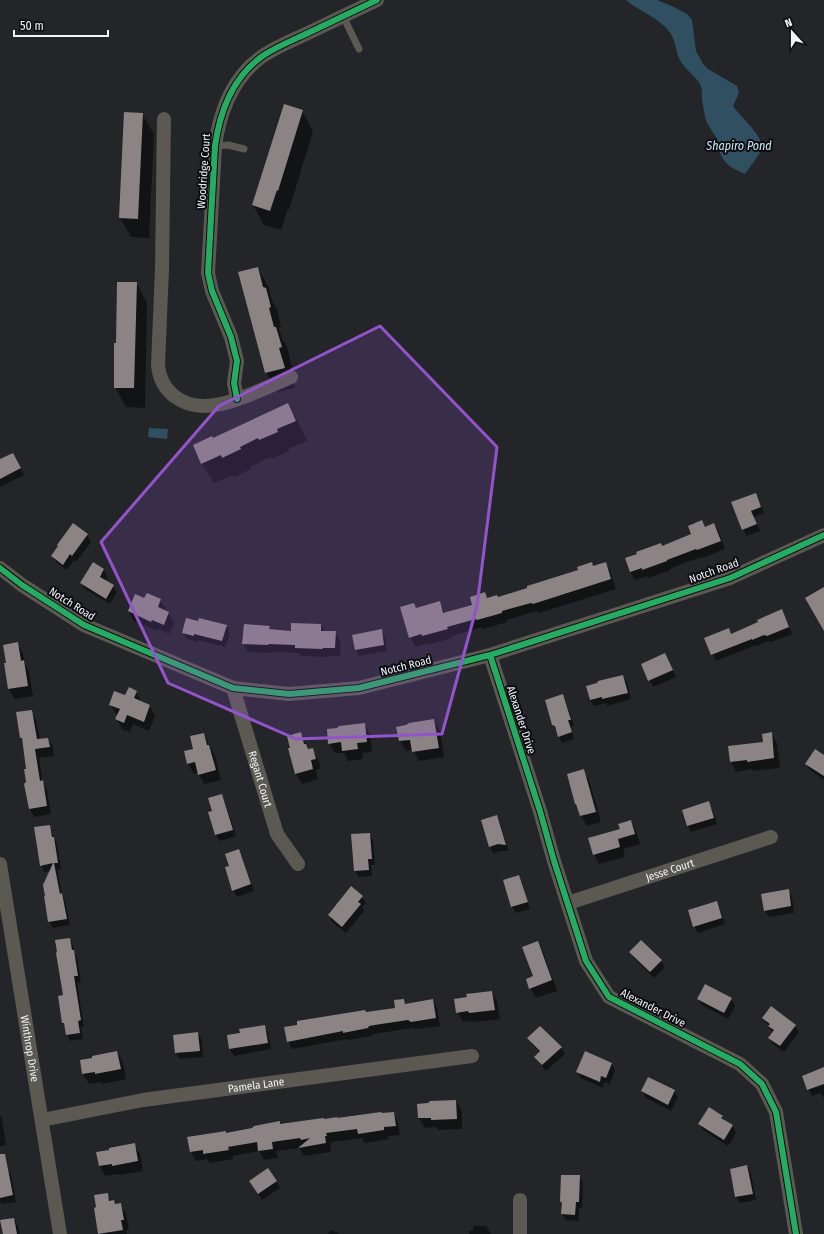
<svg xmlns="http://www.w3.org/2000/svg" width="824" height="1234" font-family="'Fira Sans Condensed',sans-serif">
	<style>
		.water { fill: #305061 }
		.shadow { fill: #0007 }
		.building { fill: #8b8384 }
		.lines { fill: none; stroke-linecap: round; stroke-linejoin: round }
		.service { stroke: #5b5951; stroke-width: 7 }
		.minor { stroke: #5b5951; stroke-width: 14 }
		.cycleway-casing { stroke: #0b0d11; stroke-width: 8 }
		.cycleway { stroke: #26ab63; stroke-width: 6 }
		.marked { fill: #9354cb; fill-opacity: 0.2; stroke: #9354cb; stroke-width: 3; stroke-linejoin: round }
		.labels { text-anchor: middle; dominant-baseline: central; stroke-width: 4; stroke-linejoin: round; paint-order: stroke }
		.street-label { font-size: 11px; fill: #f2f4fa; stroke: #0b0d11 }
		.water-label { font-size: 12px; font-style: italic; fill: #cfe8f6; stroke: #0b0d11 }
	</style>
	<rect width="100%" height="100%" fill="#232529"/>
	<path class="water" d="M626,0H657L674,7L687,14L692,20L696,51L703,64L708,69L737,86L739,93L733,106C740,117 766,137 761,150C759,156 749,168 745,174C733,169 723,164 719,150C718,147 718,142 717,139C714,133 710,128 707,123C705,118 704,111 703,105C701,98 703,90 700,84C695,75 682,67 679,58C675,49 676,39 668,30C657,17 639,11 626,0Z
		M149,428L168,429L167,439L148,437Z"/>
	<path class="shadow" d="M302,111L313,131L289,210L288,209L281,230L264,225L253,205Z
		M142,114L154,134L149,238L131,237L120,218Z
		M258,268L269,288L272,301L277,309L281,327L279,328L282,339L287,347L292,367H290L295,388L277,392L266,372Z
		M136,283L147,303L145,408L126,407L115,387L117,344Z
		M288,404L299,424L307,441L288,449L289,451L272,459L270,457L250,467L251,469L234,477L233,475L214,483L202,464L194,446L213,439Z
		M0,460H16L24,475L0,487Z
		M755,494L764,513L754,517L760,531L747,536L743,530L732,503Z
		M702,521L705,527L714,524L719,532L725,549L702,558L701,557L671,568V570L648,578L647,576L635,580L630,571L662,547L692,535Z
		M87,535L91,542L76,562L74,560L67,570L56,562L52,556Z
		M605,563L611,573L616,589L539,613L537,611L506,620L507,622L483,629L482,627L452,636V638L428,645L427,643L415,647L410,637L416,609L439,602L445,614L474,605L485,594L487,599L498,598Z
		M93,564L104,570L107,577L105,581L113,586L117,592L110,604L85,589L81,583Z
		M145,599L160,600L166,610L165,611L169,613L174,623L169,634L158,629L157,631L134,621L129,611Z
		M785,617L792,634L771,642L768,641L757,646L756,645L716,661L705,638L731,635Z
		M321,625L325,632H335L340,641V656H327V657L300,656L299,653L274,652L273,653L248,652L243,643L269,627L271,630L292,632Z
		M226,626L230,633L226,647L198,640L197,642L187,639L183,633Z
		M381,631L385,637L387,651L359,656L356,650Z
		M17,643L23,653L25,664L29,671L33,696L15,699L9,689L5,664Z
		M668,660L676,677L653,687L642,664Z
		M623,676L627,682L631,699L607,706L606,703L594,706L590,700L587,687Z
		M136,692L142,703L150,706L155,716L149,731L133,724L130,732L122,729L117,719L118,715L116,714L110,704Z
		M563,695L566,702L574,726L571,727L574,739L562,743L553,724Z
		M31,711L36,720L40,739H48L53,747L54,756L39,758L43,783L47,790L51,814L34,817L30,809L25,784L27,783V770L23,742L21,737Z
		M434,720L440,730L444,757L419,761L413,750L406,751L400,741L397,728Z
		M365,725L370,734L372,752L362,753L363,759L348,761L344,753H335L329,743Z
		M300,733L309,750L312,749L318,759L321,769L316,770L318,779L302,784L296,774L289,749Z
		M771,733L777,743L780,768L754,771L752,769L736,772L731,762L764,742Z
		M204,734L215,756L221,780L204,784L198,773L194,774L188,764L185,752L195,750Z
		M824,756V780L810,770L806,764Z
		M583,770L589,780L601,822L587,826L581,816Z
		M222,795L225,802L236,836L220,841L216,835L209,813L213,812Z
		M708,803L712,809L717,824L691,832L688,826Z
		M497,817L500,823L509,851H502L493,853L490,847L482,821Z
		M631,821L636,831L640,844L623,849L625,857L599,864L594,854Z
		M49,826L57,844L61,869L57,870L62,894L65,901L70,925L53,928L49,922L45,897L51,871L44,872L41,865Z
		M369,834L373,840L375,865H371L372,876L359,877L355,871L353,835Z
		M238,851L242,857L254,891L237,897L233,890Z
		M518,876L522,883L530,909L516,913L512,907L504,881Z
		M788,890L792,897L794,913L769,917L765,911Z
		M362,897L366,903L362,907L364,911L346,933L332,922L329,915Z
		M716,902L720,909L725,924L698,933L694,926Z
		M70,939L73,945L74,952L77,957L81,982L77,983L84,1027H81L83,1039L70,1041L67,1035L65,1027L63,1023L64,996Z
		M537,942L543,952L557,991L536,998L530,988L535,977Z
		M630,952L661,961L665,967L654,978L634,958Z
		M492,992L497,1002L500,1019L475,1022L474,1021L463,1022L457,1012Z
		M698,999H731L735,1006L728,1019L702,1005Z
		M403,1000L406,1004L433,1000L437,1008L440,1026L416,1029L413,1028L373,1034L372,1036L348,1040L347,1039L292,1049L288,1041L366,1013L396,1008Z
		M763,1018L795,1026L799,1032L784,1052L773,1044L769,1038L773,1033Z
		M264,1026L268,1033L271,1049L234,1056L230,1049L228,1036L241,1034Z
		M198,1033L202,1040L203,1057L179,1059L176,1053L174,1035Z
		M528,1038L561,1047L565,1054L546,1071L539,1063L536,1057L540,1053L532,1044Z
		M117,1052L123,1062L126,1079L102,1084L101,1082L89,1084L83,1074L81,1061Z
		M586,1053L612,1064L615,1070L610,1084L604,1082L603,1088L581,1078L577,1072Z
		M824,1069V1098L820,1093L812,1096L803,1077Z
		M642,1091H674L678,1098L671,1111L646,1098Z
		M456,1101L462,1111V1129L438,1130L436,1127L425,1128L419,1118L428,1104Z
		M393,1113L398,1122L400,1135L388,1136L389,1139L364,1143L362,1138L331,1142V1145H330L331,1152L304,1156L299,1148L276,1151L278,1158L264,1160L259,1151L233,1156V1159L210,1163L207,1159L196,1161L191,1152L226,1134L279,1123L281,1125Z
		M0,1115L2,1118L6,1145L0,1146Z
		M722,1117L725,1121L733,1126L736,1133L728,1146L703,1130L699,1124Z
		M134,1144L140,1154L143,1171L119,1175L118,1174L105,1176L100,1166L97,1153Z
		M747,1166L751,1173L756,1200L740,1203L736,1197L731,1169Z
		M7,1169L11,1175L16,1202L2,1204L0,1201V1170Z
		M268,1169L280,1188L262,1200L254,1188Z
		M579,1176L583,1183L582,1208H579V1221L566,1220L562,1214Z
		M107,1194L112,1202L114,1201L116,1205L120,1204L126,1214L129,1229L126,1230L127,1234H100L95,1209Z
		M14,1219L18,1226L20,1234H1H3Z
		M473,1226H486L491,1234H469V1231H473Z
		M330,1230L340,1234H328Z"/>
	<path class="building" d="M284,104L303,110L278,191L277,190L270,211L252,205Z
		M124,112L143,113L138,219L119,218Z
		M258,267L263,287L266,288L271,307L269,308L274,327H276L282,347L279,348L285,368L265,373L238,272Z
		M117,282H137L134,388H114V343H116Z
		M288,403L296,421L277,429L278,432L259,440L258,438L240,447L241,449L222,458L221,455L201,464L193,445L212,436L213,438Z
		M13,453L21,468L0,479V459Z
		M756,493L761,507L751,511L757,524L742,530L731,502Z
		M702,520L705,527L714,523L721,541L697,550L696,549L667,560V561L642,570V568L630,572L625,558L637,554L636,552L661,543L662,546L691,534L688,526Z
		M73,523L88,534L72,556L70,554L63,565L51,556L58,546L57,545Z
		M93,562L104,569L100,577L114,585L106,599L80,583Z
		M592,562L593,566L606,562L611,579L533,604L531,603L502,611V613L477,620L476,619L447,627L448,629L422,636L421,634L409,638L400,607L414,603L416,608L440,601L443,613L472,605L470,597L485,592L487,598L497,595L498,597L527,588V586L578,570L577,567Z
		M824,587V631L805,598Z
		M147,593L161,599L158,607L169,612L164,625L152,620L151,622L128,611L135,594L144,598Z
		M782,609L789,627L767,636L764,635L752,640V639L711,655L704,638L729,628L731,634L758,622L757,620Z
		M186,618L198,621L199,618L227,625L222,641L194,634V636L182,633Z
		M291,623L321,624V631H336L335,648H323V649L295,648V645L269,644L268,645L242,644L244,624L270,626L269,629L291,631Z
		M382,629L384,645L355,650L352,635Z
		M18,642L21,661L24,660L28,686L8,689L4,663H6L3,645Z
		M665,653L673,670L648,681L641,664Z
		M623,675L628,693L602,699V697L590,700L586,686L597,683L598,681Z
		M129,687L137,691L134,698L150,705L144,722L127,715L124,723L115,719L120,709L109,705L114,691L125,695Z
		M563,694L571,720H568L572,732L558,737L555,726L552,725L545,700Z
		M32,710L37,739L48,738L50,747L35,749L40,781L43,780L47,806L29,809L24,784L26,782L24,769H26L22,738H20L16,712Z
		M434,719L439,748L412,752L410,740L399,741L396,727L406,725L409,723Z
		M365,723L367,742L357,743L358,749L342,751L341,742L328,744L327,729L337,728L339,726Z
		M301,732L304,744H306L308,749L313,748L316,759L311,760L313,769L295,774L288,748H290L287,736Z
		M772,732L774,758L747,762V760L730,762L728,746L763,742L762,734Z
		M204,733L207,745H209L216,770L198,775L195,762L187,764L184,751L193,749L190,736Z
		M815,749L824,755V776L805,764Z
		M584,769L596,812L580,816L576,804H575L567,774Z
		M222,794L233,830L215,835L208,812L212,811L208,798Z
		M709,801L714,818L687,826L682,810Z
		M497,815L506,845L498,844L489,847L481,820Z
		M631,820L635,834L618,839L620,847L593,855L588,838L620,829L618,824Z
		M50,825L52,837H54L58,863H54L60,894L62,893L67,919L48,922L44,896H45L43,885L53,863L40,866L34,827Z
		M370,833L372,859H368L369,870L354,871L351,834Z
		M239,849L251,884L232,891L225,867L229,866L225,854Z
		M519,875L528,902L511,907L503,880Z
		M351,886L363,896L358,902L361,904L342,927L328,915Z
		M789,889L791,906L764,911L761,894Z
		M717,901L722,918L693,927L688,910Z
		M70,938L72,950H74L78,976H74L81,1020L78,1021L80,1033L66,1035L64,1023H62L58,996L63,995L56,953L57,952L55,940Z
		M641,940L662,960L650,972L629,952Z
		M538,941L552,980L529,989L526,979L533,976L522,947Z
		M705,984L732,998L724,1013L697,999Z
		M492,991L495,1010L469,1013L468,1011L456,1013L454,999L467,997L466,994Z
		M404,999L405,1004L433,999L436,1018L411,1022L408,1020L381,1024L369,1026L368,1028L343,1033V1031L287,1042L284,1027L297,1025V1021L365,1010L366,1012L395,1008L394,1000Z
		M771,1006L796,1025L780,1046L768,1038L774,1030L768,1026L770,1024L762,1018Z
		M265,1025L268,1043L229,1049L227,1035L240,1033L239,1029Z
		M540,1026L562,1047L542,1065L534,1057L540,1051L527,1038Z
		M198,1032L200,1051L175,1053L173,1035Z
		M117,1051L121,1069L95,1074V1072L82,1074L80,1060L92,1058V1056Z
		M585,1051L612,1063L606,1078L601,1076L600,1082L576,1072Z
		M824,1067V1084L807,1090L802,1076Z
		M648,1077L675,1090L668,1105L641,1091Z
		M456,1100L457,1119L431,1120V1118H418L417,1104L428,1103L430,1101Z
		M709,1107L723,1116L721,1118L733,1125L724,1140L698,1124Z
		M381,1112L382,1113L394,1112L396,1126L384,1127V1130L358,1134L357,1129L326,1133L327,1136H325L326,1143L298,1148L310,1138L301,1140L300,1138L272,1142L273,1149L258,1151L257,1142L228,1147L229,1150L203,1154V1150L190,1152L187,1137L226,1131V1133L252,1128L254,1126L280,1121V1124L323,1118L325,1119L337,1117V1118Z
		M135,1143L138,1161L112,1166V1164L99,1166L96,1152L109,1150V1148Z
		M0,1154H5L13,1195L0,1198Z
		M747,1165L753,1194L735,1197L730,1169Z
		M268,1168L277,1181L258,1194L249,1181Z
		M561,1175H580L579,1202H576L575,1215L561,1214L562,1203L560,1201Z
		M108,1193L109,1201L114,1200L115,1204L121,1203L124,1220H121L123,1230L98,1234L94,1208L96,1207L94,1195Z
		M14,1218L17,1234H3L0,1220Z"/>
	<g class="lines">
		<path class="service" d="M343,16L359,49
			M215,146L228,145L244,149"/>
		<g class="minor">
			<path d="M164,119L162,269L158,365C159,377 164,388 174,396C182,402 193,406 203,406C228,407 267,387 291,377"/>
			<path d="M237,399L234,383L237,361L231,337L212,291L208,273L215,146C220,110 233,76 264,55C278,46 293,40 308,33C331,22 354,11 377,0"/>
			<path d="M0,568L22,585L84,625L233,688L289,694L359,688L490,655L730,578L824,535"/>
			<path d="M490,655L540,811L554,861L586,961L609,997L740,1064L762,1084L776,1112L796,1234"/>
			<path id="s1" d="M233,688L277,834L298,864"/>
			<path id="s2" d="M0,864L60,1234"/>
			<path id="s3" d="M568,903L771,837"/>
			<path id="s4" d="M42,1120L143,1100L472,1056"/>
			<path d="M520,1200V1234"/>
		</g>
		<g class="cycleway-casing">
			<path id="cycleway" d="M237,399L234,383L237,361L231,337L212,291L208,273L215,146C220,110 233,76 264,55C278,46 293,40 308,33C331,22 354,11 377,0
				M0,568L22,585L84,625L233,688L289,694L359,688L490,655L730,578L824,535
				M490,655L540,811L554,861L586,961L609,997L740,1064L762,1084L776,1112L796,1234"/>
		</g>
		<use href="#cycleway" class="cycleway"/>
	</g>
	<path class="marked" d="M380,326L497,447L477,606L442,734L296,739L168,683L101,542L219,406Z"/>
	<g class="labels">
		<g class="street-label">
			<text transform="translate(204 171) rotate(-86)">Woodridge Court</text>
			<text transform="translate(714 571) rotate(-20)">Notch Road</text>
			<text transform="translate(72 604) rotate(32)">Notch Road</text>
			<text transform="translate(406 666) rotate(-14)">Notch Road</text>
			<text transform="translate(521 720) rotate(72)">Alexander Drive</text>
			<text stroke="none"><textPath href="#s1" startOffset="95">Regant Court</textPath></text>
			<text stroke="none"><textPath href="#s3" startOffset="107">Jesse Court</textPath></text>
			<text transform="translate(653 1008) rotate(27)">Alexander Drive</text>
			<text stroke="none"><textPath href="#s2" startOffset="187">Winthrop Drive</textPath></text>
			<text stroke="none"><textPath href="#s4" startOffset="217">Pamela Lane</textPath></text>
		</g>
		<g class="water-label">
			<text x="739" y="146">Shapiro Pond</text>
		</g>
	</g>
	<g transform="translate(792 32) rotate(339)" stroke="#0b0d11" stroke-width="3" paint-order="stroke">
	<path d="M0-3L7 15L0 10L-7 15Z" fill="#f2f4fa"/>
	<text y="-6" font-size="11" font-weight="bold" text-anchor="middle" fill="#f2f4fa">N</text>
	</g>
	<path d="M14 30v6h94v-6" fill="none" stroke="#f2f4fa" stroke-width="2"/>
	<text x="20" y="30" font-size="12" fill="#f2f4fa" stroke="#0b0d11" stroke-width="3" paint-order="stroke">50 m</text>
</svg>
